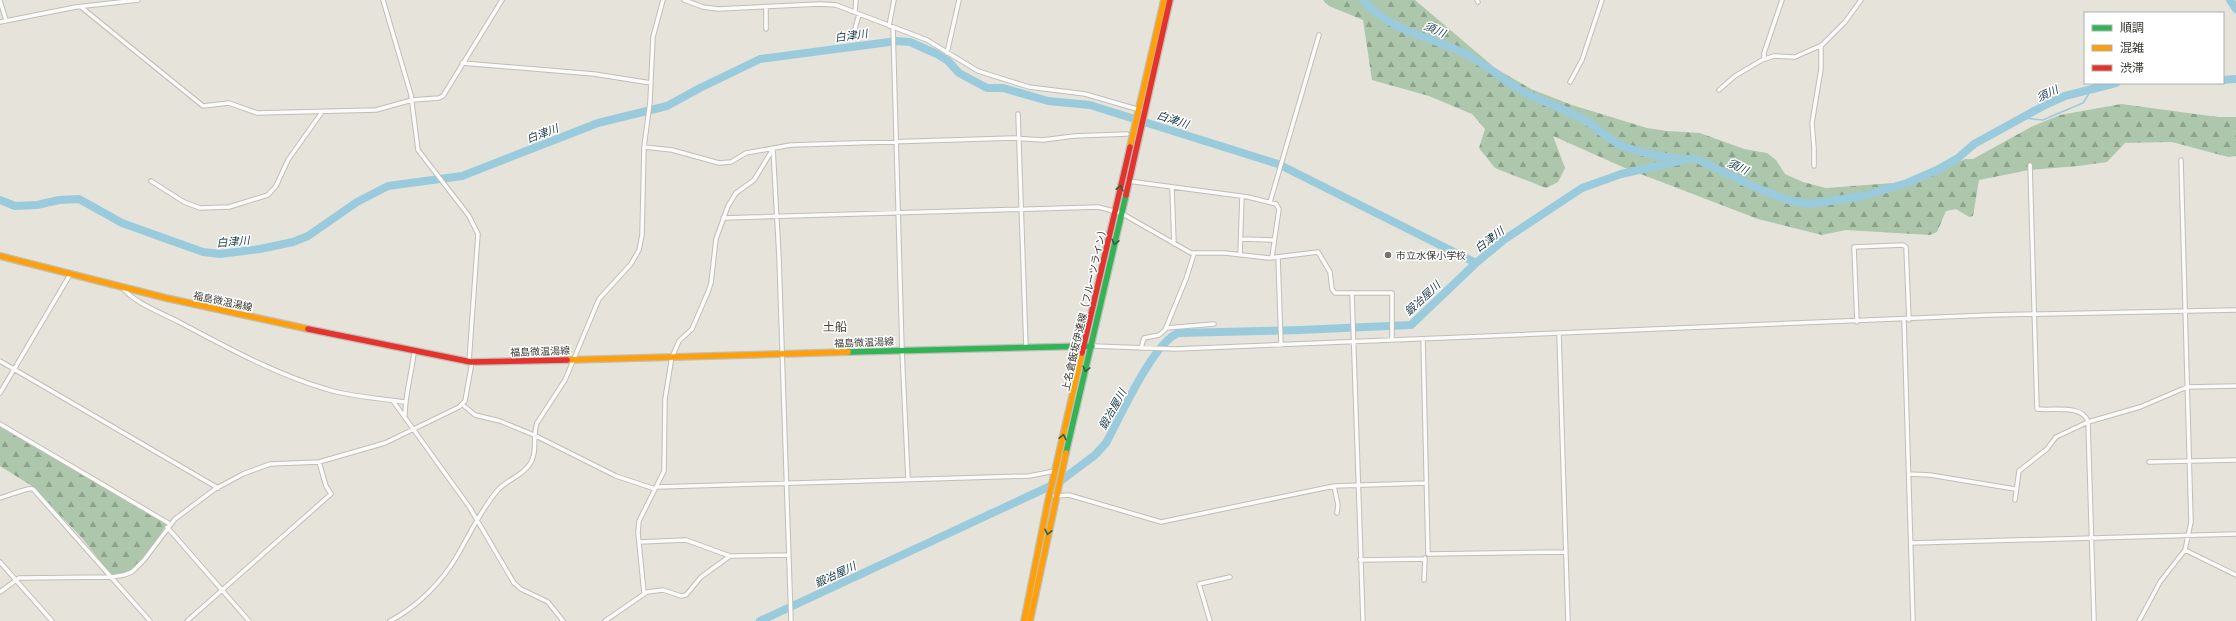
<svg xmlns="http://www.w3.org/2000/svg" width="2236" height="621" font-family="Manrope,'Noto Sans JP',sans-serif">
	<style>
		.forest { fill: url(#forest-firs) }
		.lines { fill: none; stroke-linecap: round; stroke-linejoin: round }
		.stream { stroke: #9acbdd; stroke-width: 1.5 }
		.river { stroke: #9acbdd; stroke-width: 8 }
		.street-casing { stroke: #c0beb7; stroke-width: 5.5 }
		.fast-casing { stroke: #c0beb7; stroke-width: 8 }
		.slow-casing { stroke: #c0beb7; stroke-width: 8 }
		.jam-casing { stroke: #c0beb7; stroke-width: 8 }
		.street { stroke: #fbfbfa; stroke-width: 3.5 }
		.fast { stroke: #30b455; stroke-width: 5.5 }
		.slow { stroke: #ff9f0a; stroke-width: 5.5 }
		.jam { stroke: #e5322d; stroke-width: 5.5 }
		.oneway { stroke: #365c3c }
		.poi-dot { fill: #75736c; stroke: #fff; stroke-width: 1.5 }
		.labels { text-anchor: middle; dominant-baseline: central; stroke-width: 3; stroke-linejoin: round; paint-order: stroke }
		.poi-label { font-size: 10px; fill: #383731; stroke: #fff; text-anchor: start }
		.street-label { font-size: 10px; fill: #383731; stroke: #fff }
		.water-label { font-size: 11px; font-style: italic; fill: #183946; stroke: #fff }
		.quarter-label { font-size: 12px; fill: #444135; stroke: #fff }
	</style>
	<defs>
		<pattern id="forest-firs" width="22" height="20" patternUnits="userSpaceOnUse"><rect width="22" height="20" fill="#acc7ac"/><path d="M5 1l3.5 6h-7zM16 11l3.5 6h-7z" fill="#8da28d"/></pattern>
	</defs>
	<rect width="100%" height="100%" fill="#e6e3db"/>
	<path class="forest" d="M1323,0H1415L1495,68L1531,89L1572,105L1647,128L1667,131L1700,133L1744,149L1767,153L1776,160L1785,174L1803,182L1826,188L1907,182L1966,159H1973L2031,127L2060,115L2121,104L2218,117H2236V156L2228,157L2172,142L2125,143L2107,162L2078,166L2029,170L1979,180L1973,216L1969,217L1956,209L1946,211L1937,232L1930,235L1846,230L1822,235L1758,219L1625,168L1553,136L1565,168L1558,182L1546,188L1495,168L1479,148L1485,129L1472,114L1429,96L1372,80L1363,20L1329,6Z
		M0,424L167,524C155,541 137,580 111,575L82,538L32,486L0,466Z"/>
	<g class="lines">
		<path class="stream" d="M2023,118L2043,120L2052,116L2083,103L2092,89"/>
		<path class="river" d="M1363,0C1388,30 1430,37 1464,53C1483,62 1499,77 1517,88C1537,101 1562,107 1583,119C1597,127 1608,140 1623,146C1643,154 1675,160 1697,159L1752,186L1788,200L1810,204L1863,196L1907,183L1937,170L1958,158L1974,144L2047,104L2065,96L2116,83
			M2230,0L2236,9
			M2223,80L2236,79
			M0,200L15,206L37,205L59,200L79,199L122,223L203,252L220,254L260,249L293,242L308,236L357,202L388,186L462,176L598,123L667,106L700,88L760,59L897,41L910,42L937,54L948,61L959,73L987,88H1003L1048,101L1090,105L1278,164L1476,263
			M760,621L1059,482L1095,455L1106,443C1120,417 1153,343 1178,333L1300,330L1411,325L1476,263L1505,239L1582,188L1621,174L1684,160"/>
		<g class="street-casing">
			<path id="street" d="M383,0L411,95L418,150L469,216L478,234L469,362
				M684,0L703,7L718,9L820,4L836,5L927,40L978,71L1029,87L1085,94L1140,110
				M1477,0L1478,2
				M0,1L6,20
				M81,7L203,106L229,103L257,113L376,110L412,100L439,98L443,96L502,0
				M766,7V29
				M855,12L856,0
				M0,22L76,7L138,0
				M889,26L894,0
				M893,27L902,350L908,479
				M855,29L859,14
				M947,53L959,0
				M1764,59V53L1782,0
				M462,63L594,74L651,83
				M1570,82L1582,60L1602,0
				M1719,90L1735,76L1762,60L1774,56L1795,57L1822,45
				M1018,114L1026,348
				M644,147L672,150L719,163L731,162L746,153L791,145L1014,138L1043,140L1074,136L1127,134
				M773,148L779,257L791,621
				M2030,165L2037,409C2052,411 2083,404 2088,422L2094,621
				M1814,166V148L1812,123L1821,69V46L1845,22L1861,0
				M151,181L184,202L200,208L229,207L268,195L276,186L288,160L322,112
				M1128,181L1248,197L1276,204L1279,209L1272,257
				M1172,188L1174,244
				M1270,202L1319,35
				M723,218L1098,207L1121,213L1191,253H1225L1269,258L1318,252L1330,272L1332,289L1335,293H1392V339
				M1241,239L1273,240
				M1240,255L1242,196
				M1278,257L1281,345
				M122,287C132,302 164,314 179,322C226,347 275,374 326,389C351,397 379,398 405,402
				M1352,294L1363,621
				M1904,320L1913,621
				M1857,322L1854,247L1903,245L1906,247L1909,320
				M1166,328L1214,324
				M1559,334L1568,621
				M1423,339L1428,554L1565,552
				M1092,346L1176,349L1990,315L2236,310
				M1141,348L1144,338L1159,335L1165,330L1186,279L1194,254
				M673,355L679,341L692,329L708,292L711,283L716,239L728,206L736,193L754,180L773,149
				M0,361L218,488
				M0,393L71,273
				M393,401L470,508L514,583L521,589L548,602L563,621
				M463,405L475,415L500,421L534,435L616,476L655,489
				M405,415C405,394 412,373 414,352
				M0,424L170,524
				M2149,462L2236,460
				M1909,474L1930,475L2015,489
				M1334,486L1338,505L1337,513
				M657,487L1029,476L1055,471
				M1055,496L1069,495L1161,522L1334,486L1426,483
				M0,498C8,496 28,487 33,489L150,621
				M2015,500L2019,471L2047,449L2056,437L2088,422L2140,407L2187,387L2236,386
				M167,527L249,621
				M639,542L686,540L730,556L789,555
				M1911,543L2236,534
				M2185,550L2236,575
				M1360,560L1425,559
				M0,562L52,621
				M1424,580L1425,558
				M0,592L19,578L112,577L124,575L132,572L144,560L175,519L215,489L243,474L270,464L319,462L385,443L459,407L465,401L472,362
				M644,593L638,533L639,521L664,471L665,399L672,356
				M187,621L331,494L326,486L319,462
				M390,621C417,607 442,582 457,556C470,534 480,511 497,491C506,480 521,477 530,464C538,452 532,437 537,423L565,380L599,299L631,264L639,250L642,235L644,147L650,102L653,37L663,0
				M605,621L647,592L663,590L681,596L686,595L701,577L730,556
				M1210,621L1199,584L1230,577
				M2139,621L2160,582L2185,550L2191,522L2181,160"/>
		</g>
		<g class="fast-casing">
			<path id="fast" d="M848,352L1092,346
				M1066,453L1126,195"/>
		</g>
		<g class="slow-casing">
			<path id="slow" d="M1130,147L1164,0
				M0,256L166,298L308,329
				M567,360L848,352
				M1024,621L1048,501L1082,353
				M1030,621L1066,453"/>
		</g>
		<g class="jam-casing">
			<path id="jam" d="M1126,195L1170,0
				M308,329L471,362L567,360
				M1082,353L1130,147"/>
		</g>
		<use href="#street" class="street"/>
		<use href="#fast" class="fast"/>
		<use href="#slow" class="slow"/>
		<use href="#jam" class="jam"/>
	</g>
	<defs><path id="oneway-chevron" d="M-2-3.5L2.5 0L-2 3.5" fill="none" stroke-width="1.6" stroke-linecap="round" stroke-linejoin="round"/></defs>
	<g class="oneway">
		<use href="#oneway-chevron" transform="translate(1120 188) rotate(-77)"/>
		<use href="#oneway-chevron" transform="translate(1115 242) rotate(103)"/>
		<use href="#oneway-chevron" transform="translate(1086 369) rotate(104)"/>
		<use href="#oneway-chevron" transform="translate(1063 437) rotate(-77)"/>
		<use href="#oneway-chevron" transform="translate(1048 532) rotate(102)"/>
	</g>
	<circle class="poi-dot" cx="1388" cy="255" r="4"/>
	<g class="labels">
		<g class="poi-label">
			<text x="1396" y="255">市立水保小学校</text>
		</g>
		<g class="street-label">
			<text transform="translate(223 301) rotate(12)">福島微温湯線</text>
			<text transform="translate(1084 308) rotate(-77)">上名倉飯坂伊達線（フルーツライン）</text>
			<text transform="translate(864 342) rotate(-2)">福島微温湯線</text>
			<text transform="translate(540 351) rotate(-2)">福島微温湯線</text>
		</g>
		<g class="water-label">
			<text transform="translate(1435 29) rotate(23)">須川</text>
			<text transform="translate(851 35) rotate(-8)">白津川</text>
			<text transform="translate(2047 93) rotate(-25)">須川</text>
			<text transform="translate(1173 119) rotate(18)">白津川</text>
			<text transform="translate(542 133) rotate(-21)">白津川</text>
			<text transform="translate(1738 166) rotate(25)">須川</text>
			<text transform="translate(1489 239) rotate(-37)">白津川</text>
			<text transform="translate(233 241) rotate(-4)">白津川</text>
			<text transform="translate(1422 298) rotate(-43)">鍛冶屋川</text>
			<text transform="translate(1112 409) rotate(-61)">鍛冶屋川</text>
			<text transform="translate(835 574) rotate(-25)">鍛冶屋川</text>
		</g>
		<g class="quarter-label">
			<text x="835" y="326">土船</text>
		</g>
	</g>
	<rect x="2084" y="12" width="140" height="72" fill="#ffffff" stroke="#afafad"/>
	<rect x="2092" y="25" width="20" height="6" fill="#30b455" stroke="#afafad"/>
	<text x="2120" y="32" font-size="12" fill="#383731">順調</text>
	<rect x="2092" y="45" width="20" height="6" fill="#ff9f0a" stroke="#afafad"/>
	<text x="2120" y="52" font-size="12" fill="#383731">混雑</text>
	<rect x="2092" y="65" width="20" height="6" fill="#e5322d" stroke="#afafad"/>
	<text x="2120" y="72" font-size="12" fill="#383731">渋滞</text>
</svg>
